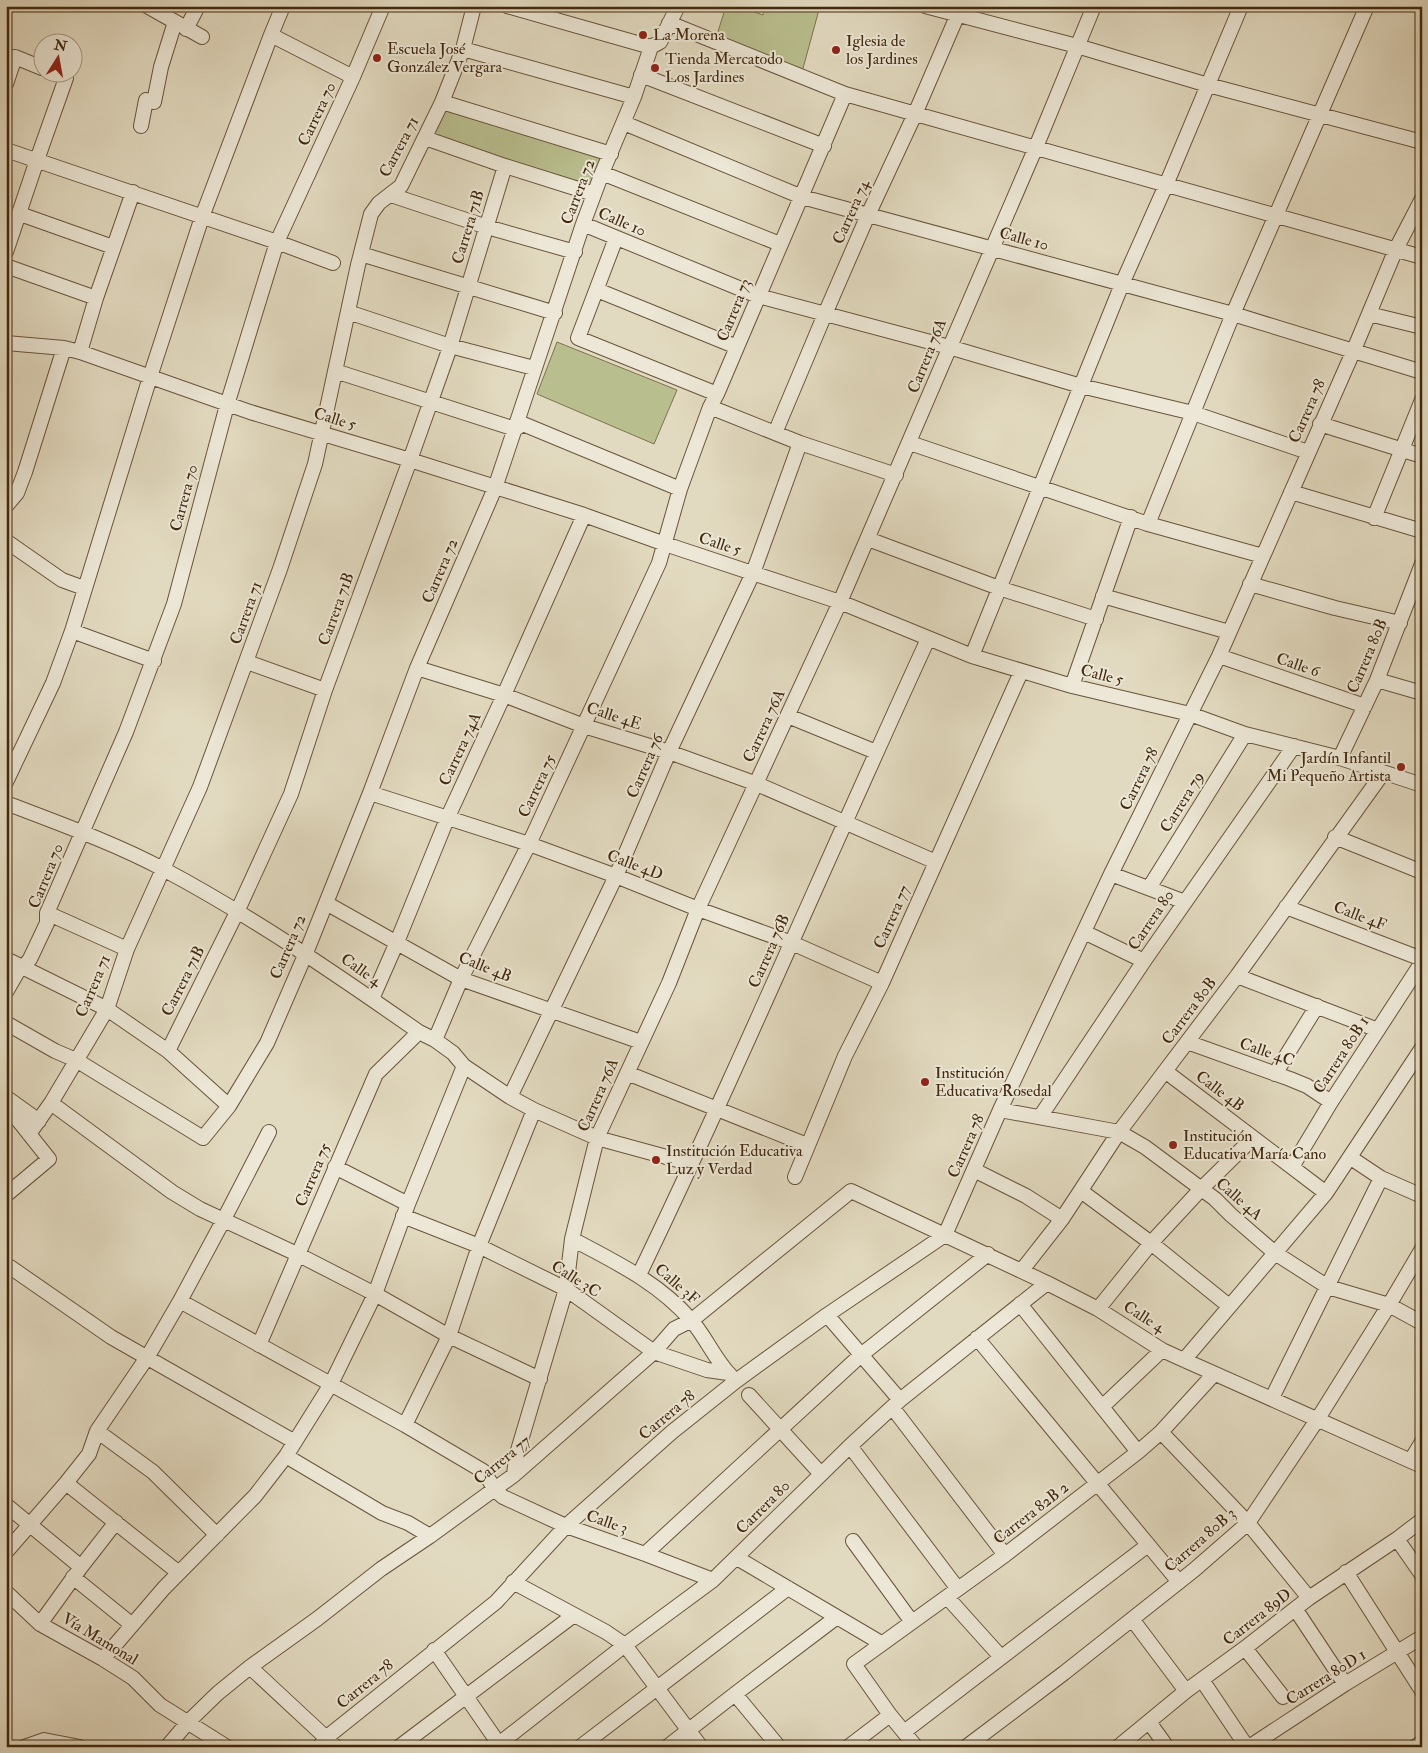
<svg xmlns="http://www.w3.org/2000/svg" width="1428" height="1753" font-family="'IM FELL Double Pica',serif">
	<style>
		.green { fill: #b9be8e; stroke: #7e734e }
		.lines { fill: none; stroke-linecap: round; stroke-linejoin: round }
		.minor-casing { stroke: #6a543a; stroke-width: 16 }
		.minor { stroke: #ece7d6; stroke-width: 14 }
		.poi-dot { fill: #8f2418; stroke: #ece7d6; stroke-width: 2 }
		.labels { text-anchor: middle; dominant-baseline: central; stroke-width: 4; stroke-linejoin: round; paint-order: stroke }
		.poi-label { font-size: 16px; fill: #42280d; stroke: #ece7d6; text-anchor: start }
		.street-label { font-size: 16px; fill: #42280d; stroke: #ece7d6 }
	</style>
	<rect width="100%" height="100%" fill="#e2dac0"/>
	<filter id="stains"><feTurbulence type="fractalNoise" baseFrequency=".004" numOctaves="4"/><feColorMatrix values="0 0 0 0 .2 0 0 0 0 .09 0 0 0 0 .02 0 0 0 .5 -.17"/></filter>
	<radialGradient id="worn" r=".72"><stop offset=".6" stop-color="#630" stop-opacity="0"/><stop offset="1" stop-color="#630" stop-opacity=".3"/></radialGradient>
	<path class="green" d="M726,6H738L763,15L765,6H820L802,72L716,38Z
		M443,107L603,157L589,190L428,137Z
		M557,342L677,390L654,444L537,394Z"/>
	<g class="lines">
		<g class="minor-casing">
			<path id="minor" d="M147,6L202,37
				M507,6L651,47
				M925,6L1077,46L1208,85L1422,142
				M669,23L845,94L1422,257
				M186,29L198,6
				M271,35L353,77
				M463,49L634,97
				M641,75L824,146
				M6,84L15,57L42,68
				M442,102L611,154
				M624,123L802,197L1233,314L1422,372
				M141,126L146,100L154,102L161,67L175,22
				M425,138L505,166L594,194
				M6,150L277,242L333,263
				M602,173L780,244
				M391,195L487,227L575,252
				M20,214L113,247
				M583,224L758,296L949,347L1081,386L1193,413L1308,452
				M616,238L578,338L717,394
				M6,252L37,160L66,78L53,72
				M361,254L555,313
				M6,266L96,298
				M597,290L737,347
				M348,312L450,346L534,368
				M1369,314L1422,327
				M6,343L64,348L80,352L250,412L410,460L584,515L665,544L840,602L972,656L1072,686L1190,714L1245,734L1340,758L1422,785
				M80,352L96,298L133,192
				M335,371L515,429L523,424L680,489
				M710,407L800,443L896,475
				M1320,424L1422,456
				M775,433L825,314L868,215L915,114L961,7
				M910,443L1148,524L1263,556
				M1291,492L1422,531
				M6,506L17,493L25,472L64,348
				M1374,518L1422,400
				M1148,524L1233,314L1367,6
				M868,539L999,588L1096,619
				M6,541L62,580L84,588
				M1250,584L1335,608L1400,623
				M1103,596L1229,632
				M72,631L154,661
				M972,656L1122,284L1166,185L1241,6
				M1219,656L1365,706
				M247,662L325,690
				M417,668L504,695L584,726L669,752L757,784L936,862
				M1377,680L1422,693
				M1072,686L1131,517
				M788,716L876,752
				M1340,758L1377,680L1422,564
				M6,782L53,683L72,631L150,377L202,217L271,35L283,6
				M370,793L529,844L616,876L698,909L792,943L882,983
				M6,803C58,823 114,843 163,869C253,917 336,974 419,1032L435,1040L453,1053L464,1066L510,1097L534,1110L597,1138L692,1164
				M1335,837L1422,872
				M1111,874L1185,902
				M1149,888L1245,734
				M326,903L461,979L641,1042
				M1286,907L1422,959
				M47,913L127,949
				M1084,932L1144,961
				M6,959L107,1009L168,1051L229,1106
				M1237,976L1378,1030
				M6,992L21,966L26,964L30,959L47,923V913L126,732L174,604L227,405L277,242L353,77L383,6
				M372,999L397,942L447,819L504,695L584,515
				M6,1023L55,1051L76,1060L203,1138L229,1106L267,1043L306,953L370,793L417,668L495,488L583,224L602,173L634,97L651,47L660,42L678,6
				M435,1040L461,979L529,844L659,563L680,489L710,407L717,394L737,347L845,94
				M1187,1042L1290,1079L1307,1086L1331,1102
				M168,1051L237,912L291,794L325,690L410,460L449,350L505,166
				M1165,1071L1326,1193
				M627,1073L807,1145
				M1275,1074L1317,1006
				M510,1097L616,876L669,752L753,573L800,443
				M7,1098L39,1121
				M6,1099L14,1115L49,1159L6,1195
				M51,1103L172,1192L200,1209L299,1255L375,1294L449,1336L540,1379
				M1000,1110L1119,1132L1145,1147L1215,1199L1231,1215L1275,1253L1328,1287L1389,1305L1422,1323
				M1040,1117L1144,961L1294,746
				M29,1134L51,1103L107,1009L127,949L200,787L280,569L315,464L358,265L371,214L379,203L401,186L442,102L463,49L474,6
				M1351,1158L1381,1178L1422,1196
				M335,1167L408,1204
				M1292,1167L1331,1102L1422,962
				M974,1170L1026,1196L1062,1219
				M795,1177L845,1056L882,983L1021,672
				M1081,1191L1151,1243L1229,1306
				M403,1216L479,1246L566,1289L654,1352L707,1370L728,1373
				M572,1239C615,1262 658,1282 691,1320C706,1337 715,1360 731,1376
				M10,1267L111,1337L295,1442
				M1022,1270L1062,1219L1119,1132L1237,976L1383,773
				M639,1275C740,1065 831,850 928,639
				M180,1301L405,1425L483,1471C490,1480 493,1490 503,1497L566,1526L645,1554L713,1580
				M1020,1304L1138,1452
				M1098,1309L1151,1243L1201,1189L1253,1138
				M827,1315L900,1400
				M977,1338L1179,1582
				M259,1345L376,1074L419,1032
				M1184,1360L1326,1193L1422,1048
				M749,1395L821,1474
				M1272,1398L1381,1178
				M892,1407L1005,1555
				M1102,1407L1162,1350
				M405,1425L449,1336L479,1246L534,1110
				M97,1431L153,1472L217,1535
				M1161,1432L1248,1523L1309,1598
				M850,1446L958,1589
				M286,1456L382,1513L408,1523L430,1536
				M1411,1460L1422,1442
				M514,1475L516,1457L566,1289L572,1239L597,1138L669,983L698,909L840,602L1036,147L1094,6
				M66,1483L179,1573
				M6,1505L81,1567
				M1397,1539L1422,1575
				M853,1541L912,1622
				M6,1552L66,1483L89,1454L97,1431L148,1356L180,1301L223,1221L269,1132
				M645,1554L861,1355L988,1254
				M737,1558L881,1643
				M1346,1572L1422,1691
				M73,1577L131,1624
				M513,1582L606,1632L625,1645L701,1747
				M6,1592L40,1624L103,1659L133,1678L160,1705L227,1747
				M947,1597L1001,1657
				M1296,1610L1345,1684
				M1132,1619L1186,1691
				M40,1624L81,1567L116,1522
				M1245,1648L1283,1697
				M434,1650L501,1747
				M103,1659L164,1588L255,1496L286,1456L331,1384L375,1294L408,1204L464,1066
				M250,1667L336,1747
				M1202,1680L1247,1747
				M735,1694L779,1747
				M1149,1722L1167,1747
				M904,1732L1148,1545
				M24,1747L44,1740L80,1747
				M167,1747L188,1722L218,1693L250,1667L317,1619L381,1569L430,1536L514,1475L654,1352L674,1329L692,1320L851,1191L1047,1283L1098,1309L1162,1350L1184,1360L1422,1466
				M319,1747L327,1737L496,1602L566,1526L672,1432L736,1381L827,1315L945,1235L1000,1110L1111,874L1219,656L1353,352L1396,249L1422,199
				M399,1747L574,1615
				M495,1747L625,1645L713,1580L850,1446L900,1400L1047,1283
				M580,1747L788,1588
				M667,1747L735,1694L837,1617
				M848,1747L890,1715
				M916,1747L890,1715L854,1664L1005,1555L1138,1452L1161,1432L1214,1374
				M966,1747L1064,1673L1194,1570L1248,1523L1317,1420L1389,1305L1422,1249
				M1118,1747L1186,1691L1245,1648L1309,1598L1397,1539L1422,1520
				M1249,1747L1345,1684L1422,1637
				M1415,1747L1422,1742"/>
		</g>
		<use href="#minor" class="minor"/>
	</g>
	<g class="poi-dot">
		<circle cx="643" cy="35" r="5"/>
		<circle cx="836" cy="50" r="5"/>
		<circle cx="377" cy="58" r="5"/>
		<circle cx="655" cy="68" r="5"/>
		<circle cx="1401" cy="767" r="5"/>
		<circle cx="925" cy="1082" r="5"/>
		<circle cx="1173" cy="1145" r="5"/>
		<circle cx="656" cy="1160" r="5"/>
	</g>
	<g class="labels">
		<g class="poi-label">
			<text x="653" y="35">La Morena</text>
			<text x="846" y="41">Iglesia de<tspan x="846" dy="18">los Jardines</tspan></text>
			<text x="387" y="49">Escuela José<tspan x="387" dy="18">González Vergara</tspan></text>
			<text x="665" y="59">Tienda Mercatodo<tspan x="665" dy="18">Los Jardines</tspan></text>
			<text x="1391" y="758" text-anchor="end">Jardín Infantil<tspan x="1391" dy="18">Mi Pequeño Artista</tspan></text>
			<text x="935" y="1073">Institución<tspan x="935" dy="18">Educativa Rosedal</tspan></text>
			<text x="1183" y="1136">Institución<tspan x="1183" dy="18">Educativa María Cano</tspan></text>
			<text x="666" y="1151">Institución Educativa<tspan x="666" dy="18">Luz y Verdad</tspan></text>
		</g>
		<g class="street-label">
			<text transform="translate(317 114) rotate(-65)">Carrera 70</text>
			<text transform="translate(399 147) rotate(-62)">Carrera 71</text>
			<text transform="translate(578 192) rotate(-69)">Carrera 72</text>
			<text transform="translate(851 212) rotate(-66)">Carrera 74</text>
			<text transform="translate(622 222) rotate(23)">Calle 10</text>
			<text transform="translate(468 227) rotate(-73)">Carrera 71B</text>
			<text transform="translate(1024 239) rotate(15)">Calle 10</text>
			<text transform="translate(734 310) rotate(-68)">Carrera 73</text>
			<text transform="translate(927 356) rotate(-68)">Carrera 76A</text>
			<text transform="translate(1307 411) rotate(-66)">Carrera 78</text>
			<text transform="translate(335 419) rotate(17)">Calle 5</text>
			<text transform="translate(184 498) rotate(-75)">Carrera 70</text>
			<text transform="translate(720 544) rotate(18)">Calle 5</text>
			<text transform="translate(440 571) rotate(-67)">Carrera 72</text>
			<text transform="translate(336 609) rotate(-70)">Carrera 71B</text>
			<text transform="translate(246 613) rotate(-70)">Carrera 71</text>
			<text transform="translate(1367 656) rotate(-67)">Carrera 80B</text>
			<text transform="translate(1298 665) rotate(19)">Calle 6</text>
			<text transform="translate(1102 675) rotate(14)">Calle 5</text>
			<text transform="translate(614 716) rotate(18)">Calle 4E</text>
			<text transform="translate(764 726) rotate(-65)">Carrera 76A</text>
			<text transform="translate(460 749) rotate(-65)">Carrera 74A</text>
			<text transform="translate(645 766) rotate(-66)">Carrera 76</text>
			<text transform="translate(1139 779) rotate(-64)">Carrera 78</text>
			<text transform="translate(537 786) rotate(-65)">Carrera 75</text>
			<text transform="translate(1182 802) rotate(-58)">Carrera 79</text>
			<text transform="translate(635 865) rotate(21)">Calle 4D</text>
			<text transform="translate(46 876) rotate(-68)">Carrera 70</text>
			<text transform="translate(1360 916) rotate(21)">Calle 4F</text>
			<text transform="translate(892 917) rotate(-66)">Carrera 77</text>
			<text transform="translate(1151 920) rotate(-56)">Carrera 80</text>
			<text transform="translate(288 947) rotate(-67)">Carrera 72</text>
			<text transform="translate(769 951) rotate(-66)">Carrera 76B</text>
			<text transform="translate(485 967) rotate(22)">Calle 4B</text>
			<text transform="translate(361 970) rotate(35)">Calle 4</text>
			<text transform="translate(183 981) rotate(-63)">Carrera 71B</text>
			<text transform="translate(93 986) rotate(-67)">Carrera 71</text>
			<text transform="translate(1189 1011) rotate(-53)">Carrera 80B</text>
			<text transform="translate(1267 1052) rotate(19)">Calle 4C</text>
			<text transform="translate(1341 1055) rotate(-57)">Carrera 80B 1</text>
			<text transform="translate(1220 1091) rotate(37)">Calle 4B</text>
			<text transform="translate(598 1095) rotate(-66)">Carrera 76A</text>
			<text transform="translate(966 1146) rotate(-66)">Carrera 78</text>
			<text transform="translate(313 1175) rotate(-67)">Carrera 75</text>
			<text transform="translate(1239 1199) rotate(41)">Calle 4A</text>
			<text transform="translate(576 1279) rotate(32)">Calle 3C</text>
			<text transform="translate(677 1284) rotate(41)">Calle 3F</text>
			<text transform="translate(1144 1317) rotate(32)">Calle 4</text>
			<text transform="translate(667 1415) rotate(-40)">Carrera 78</text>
			<text transform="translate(502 1460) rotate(-39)">Carrera 77</text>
			<text transform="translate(763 1507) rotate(-45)">Carrera 80</text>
			<text transform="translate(1031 1513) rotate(-38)">Carrera 82B 2</text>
			<text transform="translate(607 1522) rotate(19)">Calle 3</text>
			<text transform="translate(1200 1540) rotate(-41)">Carrera 80B 3</text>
			<text transform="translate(1257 1617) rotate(-38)">Carrera 89D</text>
			<text transform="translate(100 1639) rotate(31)">Vía Mamonal</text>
			<text transform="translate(1326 1677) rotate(-32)">Carrera 80D 1</text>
			<text transform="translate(365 1684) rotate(-39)">Carrera 78</text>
		</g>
	</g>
	<rect width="1428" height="1753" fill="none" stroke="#e2dac0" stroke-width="25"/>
	<rect x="8" y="8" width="1413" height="1738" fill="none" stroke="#42280d" stroke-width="2.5"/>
	<rect x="12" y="12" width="1403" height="1728" fill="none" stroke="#42280d"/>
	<g transform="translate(58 58) rotate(11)"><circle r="24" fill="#ece7d6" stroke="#a89b86"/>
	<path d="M0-4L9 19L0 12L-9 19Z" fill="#8f2418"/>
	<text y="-8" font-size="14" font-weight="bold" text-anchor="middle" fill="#42280d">N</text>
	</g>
	<rect width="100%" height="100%" filter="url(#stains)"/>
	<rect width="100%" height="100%" fill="url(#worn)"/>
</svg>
